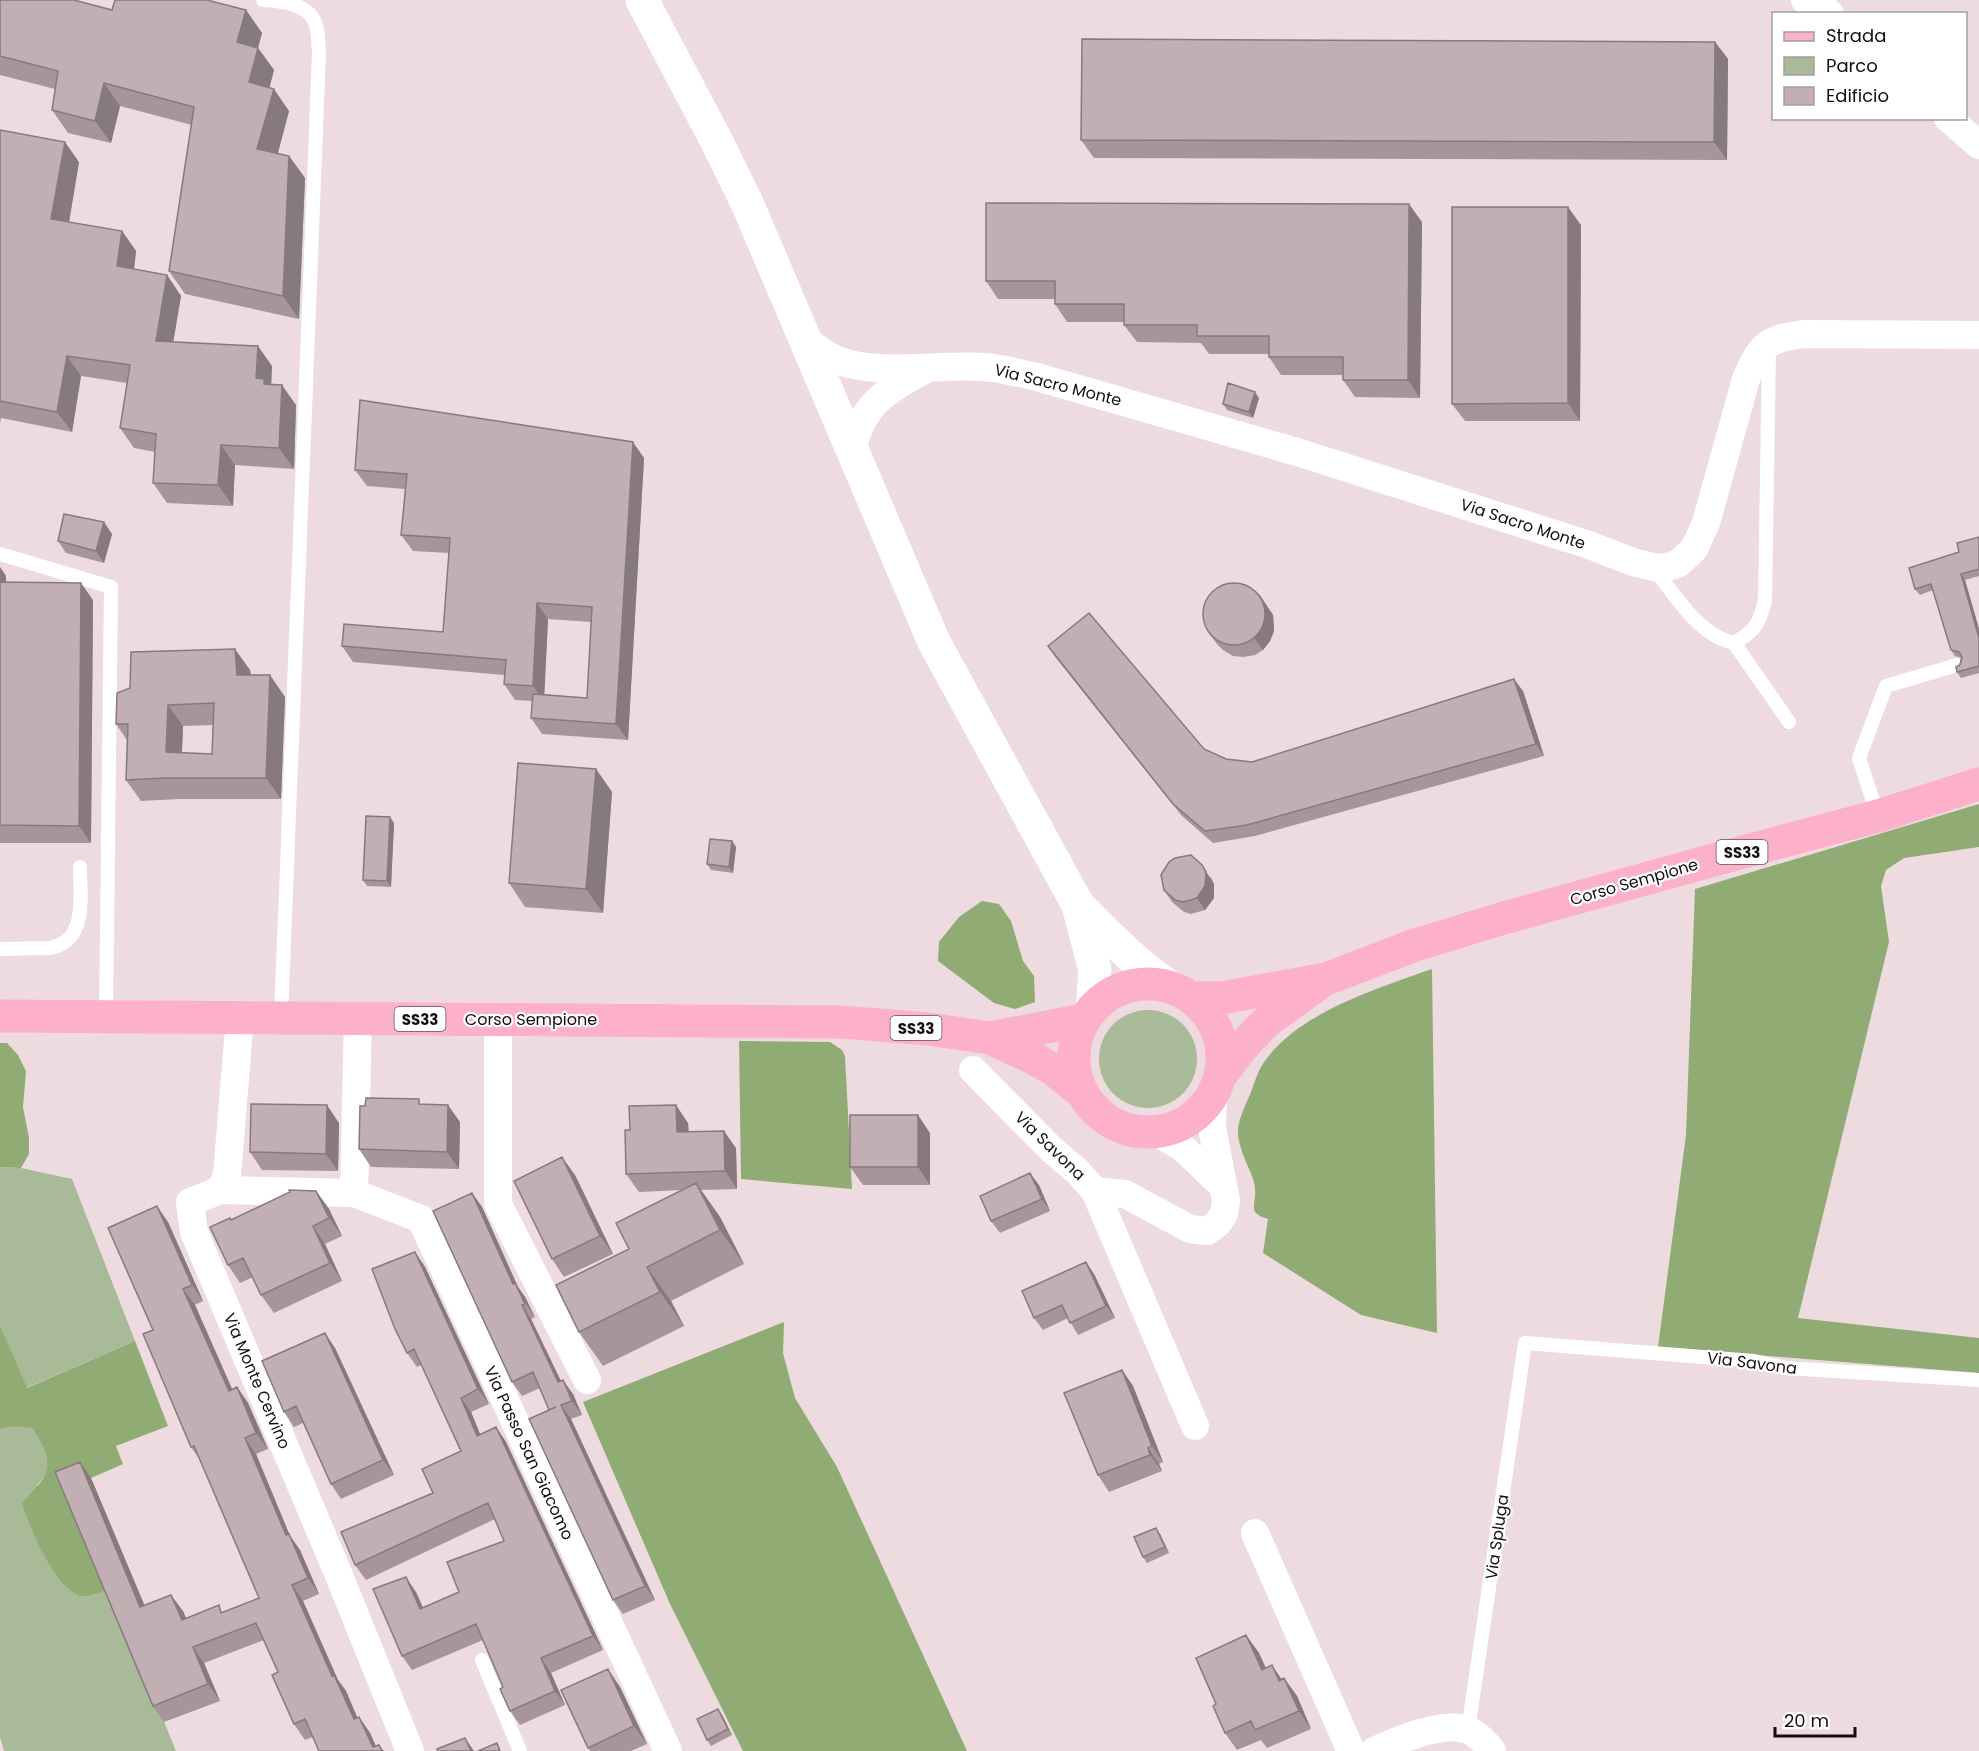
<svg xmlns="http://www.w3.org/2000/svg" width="1979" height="1751" font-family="Poppins,sans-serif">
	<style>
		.green { fill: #a9ba99 }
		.forest { fill: #91ab74 }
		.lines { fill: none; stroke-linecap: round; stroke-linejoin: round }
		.service { stroke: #fff; stroke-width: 14 }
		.minor { stroke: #fff; stroke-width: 28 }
		.tertiary { stroke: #fff; stroke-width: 33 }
		.primary { stroke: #fcb0ca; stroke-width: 33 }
		.wall { fill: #a6969a; fill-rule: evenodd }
		.shaded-wall { fill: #877a7d }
		.building { fill: #c1afb3; stroke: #877a7d; stroke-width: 1.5; fill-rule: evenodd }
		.labels { text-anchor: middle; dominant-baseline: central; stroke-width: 4.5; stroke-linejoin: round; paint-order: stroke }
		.shield { fill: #fff; stroke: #5a5658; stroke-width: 1.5 }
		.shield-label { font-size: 15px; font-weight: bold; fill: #140e10 }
		.street-label { font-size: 16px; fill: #140e10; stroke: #fff }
	</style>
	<rect width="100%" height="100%" fill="#eedbe0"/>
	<path class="green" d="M1099 1059a49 49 0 1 1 98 0a49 49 0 1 1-98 0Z
		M0,1167L21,1168L72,1179L135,1341L26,1388L0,1325Z
		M9,1427L32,1428C40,1440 52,1457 46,1473C44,1477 40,1482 37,1485L110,1589L176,1751H4L0,1737V1429Z"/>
	<path class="forest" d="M1979,804V847L1904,858L1886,870L1881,886L1889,942L1798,1318L1979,1338V1373L1658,1347L1686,1135L1695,889Z
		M982,901L999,904L1011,921L1023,961L1034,976L1035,1002L1015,1009L994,1003L938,961L939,942L959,917Z
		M1432,969L1437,1333L1361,1315L1263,1253L1268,1219C1264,1218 1259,1216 1256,1213C1252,1209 1255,1201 1255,1196C1256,1187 1253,1177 1249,1169C1233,1131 1235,1129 1251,1092C1254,1084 1257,1074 1261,1067C1293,1014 1376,989 1432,969Z
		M739,1041L830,1042L842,1050L845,1056L852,1189L741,1179Z
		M0,1043H7L18,1055L26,1071L23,1107L29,1138V1154L21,1168L0,1167Z
		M784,1322L783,1353L795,1398L837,1467L967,1751H743L670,1604L583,1402Z
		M0,1325L27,1388L135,1341L168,1426L116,1446L123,1464L66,1489L110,1589C102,1591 90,1597 82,1596C56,1592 29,1526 22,1503C29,1495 44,1481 46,1472C51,1456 40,1440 32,1428L9,1427L0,1429Z"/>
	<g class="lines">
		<path class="service" d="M263,0C280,1 305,3 314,20C319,29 318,43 319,53L281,1018
			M0,554L111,587L106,1017
			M1654,569C1676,596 1699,636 1734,643L1789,722
			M1734,643C1755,631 1759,624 1765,601L1769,349
			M1878,816L1859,758L1886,686L1957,665
			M0,949L49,948C88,942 80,897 80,867
			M482,1660L520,1751
			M1468,1730L1525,1343L1754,1361L1786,1368L1979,1380"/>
		<path class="minor" d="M1805,0L1820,5L1830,14
			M1948,118L1979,145
			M803,337C814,346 824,355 837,360C876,376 941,364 983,367C1001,368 1019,373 1037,377L1297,452L1589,545L1633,562L1653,567L1665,568L1679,563L1694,549L1706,523L1746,379C1761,344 1767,339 1804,334L1979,335
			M852,454C860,404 886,391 928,368
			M240,1017L227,1175L221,1190L190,1202L194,1232L338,1573L410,1751
			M498,1019V1204L587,1380
			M973,1070L1052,1150L1077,1171L1095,1191L1195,1426
			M1157,1132L1183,1148L1222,1185
			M221,1190L354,1193L421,1219L668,1751
			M1095,1191L1125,1194L1190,1229L1207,1231L1217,1224L1224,1214L1226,1200L1212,1128L1213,1095
			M354,1193L358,1018
			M1255,1533L1351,1751
			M1374,1751C1396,1741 1444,1720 1468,1730C1476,1733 1487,1744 1492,1751"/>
		<path class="tertiary" d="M642,0L715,138L747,203L934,642L1078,905L1095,970L1092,1009
			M1079,906C1109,936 1135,963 1170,987"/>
		<path class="primary" d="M1074 1058a74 74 0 1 1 148 0a74 74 0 1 1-148 0Z
			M1192,998H1221L1326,979L1415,945L1504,918L1739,853L1878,816L1979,784
			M0,1016L841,1022L928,1029L990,1038L1031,1057L1054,1070L1080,1091
			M990,1038L1083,1020
			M1221,1075L1243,1046L1266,1022L1317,985"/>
	</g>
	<path class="wall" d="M0,0L112,10H246L262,33L258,48L274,70L269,88L289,111L278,153L289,156L305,178L299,319L185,294L169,271L192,125L120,106L111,143L68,133L52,110L55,89L0,75Z
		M1715,42L1728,59L1727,160L1094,158L1081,140Z
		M0,130L79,162L69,222L122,231L136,251L134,269L167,275L181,296L173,342L272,366L271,384L296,405L294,469L235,465L233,506L167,503L153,483L155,452L134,448L120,428L127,383L81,376L72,432L1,418L0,424Z
		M1422,222L1420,398L1355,397L1343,380V375H1281L1269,357V354H1209L1201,343L1137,342L1124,325V322H1067L1055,304V299H998L986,281Z
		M1581,225L1580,421H1465L1452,404Z
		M1259,398L1253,418L1227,410L1223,404Z
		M644,458L628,740L542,734L531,718L532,701L515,700L504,684V675L353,662L342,646L443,632L449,553L413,551L401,535L405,489L367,486L355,470ZM548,619L591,622L587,698L544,694Z
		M112,534L104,563L66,553L58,541Z
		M1979,537V576L1965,580L1979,629V673L1961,678L1957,672L1961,658L1955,656L1951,650L1933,590L1920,595L1915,589Z
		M0,567L6,576V582L93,600L91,843H0Z
		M1259,594L1273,615L1274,631L1270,641L1263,650L1255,655L1243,657L1233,656L1223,650L1217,644L1208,632Z
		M1048,646L1204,749L1226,759L1252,762L1523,691L1544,756L1255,836L1213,843L1182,816L1056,658Z
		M250,670L251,675L285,697L281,799H180L141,801L126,780L127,740L116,724ZM213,725L212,754L182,753L183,726Z
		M596,769L612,792L603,913L525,907L509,883Z
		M394,823L391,887L367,886L363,880Z
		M732,841L736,847L733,873L711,870L707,864Z
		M1211,877L1214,884V898L1205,910L1191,914L1184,912L1172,902L1164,890Z
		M423,1104L460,1122L459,1169L371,1167L359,1149Z
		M339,1123L338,1171L262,1170L250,1152Z
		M688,1123L689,1132L736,1148L737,1189L701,1190L720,1217L744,1264L671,1301L684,1326L603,1366L579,1332L629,1249L681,1190L639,1192L626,1174L630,1130Z
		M930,1133V1185H863L850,1167Z
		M575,1175L613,1254L564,1277L552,1259Z
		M1039,1185L1050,1211L1000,1233L991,1221Z
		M316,1191L329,1209L342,1236L325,1244L342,1281L274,1313L261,1295L253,1277L240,1283L228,1265L230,1218L231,1220Z
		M472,1193L482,1207L518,1287L525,1297L535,1317L531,1319L561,1381L573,1394L582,1415L571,1419L655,1600L623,1614L613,1600L549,1410L540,1388L522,1396L512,1382Z
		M168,1222L203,1301L195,1305L232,1389L237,1387L248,1403L268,1449L256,1454L290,1536L300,1550L319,1594L303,1601L338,1680L346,1691L357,1718L359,1717L370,1733L376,1746L379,1745L384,1751H319L313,1737L305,1740L294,1724L278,1672L264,1640L204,1663L220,1701L164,1722L153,1706L91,1478L144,1605L183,1611L186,1618L223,1612L259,1598L200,1460L191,1447L153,1330Z
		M415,1252L425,1267L489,1404L471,1412L480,1434L496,1427L506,1442L603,1650L551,1673L565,1705L520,1725L510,1711L503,1687L483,1640L412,1670L402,1656L416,1592L423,1608L459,1592L504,1541L495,1519L366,1580L355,1565L433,1493L461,1451L421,1365L417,1367L407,1353Z
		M1094,1274L1115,1318L1078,1335L1068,1318L1043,1330L1034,1318Z
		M335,1348L394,1475L341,1499L331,1484L303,1423L294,1427L284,1412Z
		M1122,1370L1133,1386L1163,1462L1159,1464L1162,1471L1109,1492L1098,1475Z
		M1160,1534L1169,1553L1147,1563L1143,1557Z
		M1246,1635L1259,1653L1266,1668L1282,1679L1284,1678L1297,1696L1311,1729L1267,1748L1261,1740L1237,1750L1225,1733L1216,1704Z
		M620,1687L647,1744L631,1751H590L588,1748Z
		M722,1715L732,1735L711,1746L707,1740Z"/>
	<path class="shaded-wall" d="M246,10L262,33L253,65L237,42Z
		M1715,42L1728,59L1727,160L1714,142Z
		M258,48L274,70L265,105L249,82Z
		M104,83L120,106L111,143L95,121Z
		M274,89L289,111L273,171L257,149Z
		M65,142L79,162L66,240L51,219Z
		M289,156L305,178L299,319L283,296Z
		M1409,204L1422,222L1420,398L1408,380Z
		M1568,207L1581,225L1580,421L1568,403Z
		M122,231L136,251L132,287L117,266Z
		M167,275L181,296L170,361L156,341Z
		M258,346L272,366L271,388L256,378Z
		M67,356L81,376L72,432L57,412Z
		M282,385L296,405L294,469L279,448Z
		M1255,392L1259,398L1253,418L1249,412Z
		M633,442L644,458L628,740L616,724Z
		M221,445L235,465L233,506L218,485Z
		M104,522L112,534L104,563L96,551Z
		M0,567L6,576L5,600L0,592Z
		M1961,574L1965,580L1979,629V638Z
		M81,583L93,600L91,843L79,826Z
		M1259,594L1273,615L1274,631L1270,641L1263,650L1254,638Z
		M537,603L548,619L544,702L533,686Z
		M235,649L250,670L252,697L237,675Z
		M270,675L285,697L281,799L266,778Z
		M1514,679L1523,691L1544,756L1536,744Z
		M168,705L183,726L181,774L166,752Z
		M596,769L612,792L603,913L586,889Z
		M390,817L394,823L391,887L387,881Z
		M732,841L736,847L733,873L729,867Z
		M1202,865L1214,884V898L1205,910L1197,898Z
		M327,1105L339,1123L338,1171L326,1154Z
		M448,1105L460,1122L459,1169L447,1152Z
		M676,1105L688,1123L689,1150L677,1132Z
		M918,1115L930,1133V1185L918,1167Z
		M724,1131L736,1148L737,1189L725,1171Z
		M562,1157L575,1175L613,1254L600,1236Z
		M1030,1173L1039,1185L1050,1211L1042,1199Z
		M696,1183L720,1217L744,1264L720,1230Z
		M316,1191L329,1209L342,1236L329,1218Z
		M472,1193L482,1207L518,1287L525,1297L535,1317L513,1284Z
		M157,1206L168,1222L203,1301L192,1285Z
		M313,1226L325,1244L342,1281L330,1263Z
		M415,1252L425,1267L489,1404L478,1389Z
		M1086,1262L1094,1274L1115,1318L1106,1306Z
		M647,1267L671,1301L684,1326L660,1292Z
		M183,1289L195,1305L240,1407L229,1391Z
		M522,1305L531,1319L568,1396L558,1382Z
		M325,1333L335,1348L394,1475L383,1460Z
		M1122,1370L1133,1386L1163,1462L1152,1446Z
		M563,1380L573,1394L582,1415L572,1401Z
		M237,1387L248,1403L268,1449L256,1433Z
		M461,1398L471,1412L487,1451L477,1436Z
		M561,1405L571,1419L655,1600L645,1586Z
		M496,1427L506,1442L603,1650L593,1636Z
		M245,1438L256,1454L290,1536L300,1550L319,1594L308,1578L286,1535Z
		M1148,1448L1159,1464L1162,1471L1150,1455Z
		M80,1462L91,1478L152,1623L140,1607Z
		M1156,1528L1160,1534L1169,1553L1165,1547Z
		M406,1577L416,1592L430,1624L420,1609Z
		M292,1585L303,1601L338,1680L346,1691L365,1735L354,1719L332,1676Z
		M171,1595L183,1611L193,1636L182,1620Z
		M1246,1635L1259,1653L1274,1688L1262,1670Z
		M193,1647L204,1663L220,1701L208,1684Z
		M541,1658L551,1673L565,1705L555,1691Z
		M1272,1665L1284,1683L1279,1681Z
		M608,1669L620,1687L647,1744L634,1726Z
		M1284,1678L1297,1696L1311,1729L1299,1711Z
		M718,1709L722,1715L732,1735L728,1729Z
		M359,1717L370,1733L378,1751L373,1747Z
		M465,1738L474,1751H471Z"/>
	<path class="building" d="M0,0H74L112,10L115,0H207L246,10L237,42L258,48L249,82L274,89L257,149L289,156L283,296L169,271L194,107L104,83L95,121L52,110L58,71L0,56Z
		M1082,39L1715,42L1714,142L1081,140Z
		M0,130L65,142L51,219L122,231L117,266L167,275L156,341L258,346L256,378L264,379V384L282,385L279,448L221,445L218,485L153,483L156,434L120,428L130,365L67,356L57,412L0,401Z
		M986,203L1409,204L1408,380H1343V357H1269V336H1197V325H1124V304H1055V281H986Z
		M1452,207H1568V403L1452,404Z
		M1228,383L1255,392L1249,412L1223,404Z
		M360,400L633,442L616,724L531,718L533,694L587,698L592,607L537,603L533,686L504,684L506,660L342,646L344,624L443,632L450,538L401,535L407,474L355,470Z
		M64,514L104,522L96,551L58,541Z
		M1979,537V569L1961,574L1979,638V666L1957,672L1956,667L1960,665L1962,657L1959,652L1951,650L1931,584L1915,589L1909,568L1959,552L1957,543Z
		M0,582L81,583L79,826L0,825Z
		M1203 614a31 31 0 1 1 62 0a31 31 0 1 1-62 0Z
		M1089,613L1204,749L1226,759L1252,762L1514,679L1536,744L1247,825L1205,831L1173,804L1048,646Z
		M235,649L237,675H270L266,778H165L126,780L128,724H116L117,693L130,688L131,652ZM214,703L212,754L166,752L168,705Z
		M518,763L596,769L586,889L509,883Z
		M366,816L390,817L387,881L363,880Z
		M710,839L732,841L729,867L707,864Z
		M1191,855L1202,865L1206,872L1205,886L1197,898L1183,902L1175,900L1164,890L1161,875L1169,862L1175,858Z
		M366,1098L419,1099V1104L448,1105L447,1152L359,1149L360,1106H365Z
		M251,1104L327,1105L326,1154L250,1152Z
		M676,1105L677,1132L724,1131L725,1171L626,1174L625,1130H630L629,1106Z
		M850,1115H918V1167H850Z
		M562,1157L600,1236L552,1259L514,1181Z
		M1030,1173L1042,1199L991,1221L980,1196Z
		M696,1183L720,1230L647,1267L660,1292L579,1332L556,1285L629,1249L616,1223Z
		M289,1190L316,1191L329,1218L313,1226L330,1263L261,1295L243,1258L228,1265L210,1227L230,1218L231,1220L290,1192Z
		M472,1193L513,1284L515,1283L525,1304L522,1305L558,1382L563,1380L572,1401L561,1405L645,1586L613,1600L529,1419L556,1407L549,1410L533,1372L512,1382L433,1211Z
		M157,1206L192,1285L183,1289L229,1391L237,1387L256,1433L245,1438L286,1535L289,1534L308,1578L292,1585L332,1676L334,1675L354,1719L359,1717L373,1747L379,1745L382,1751H319L305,1719L294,1724L272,1675L278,1672L256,1623L193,1647L208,1684L153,1706L55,1472L80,1462L140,1607L171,1595L182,1620L219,1605L221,1613L259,1598L194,1446L191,1447L143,1334L153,1330L108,1228Z
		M415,1252L478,1389L461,1398L477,1436L496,1427L593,1636L541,1658L555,1691L510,1711L500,1689L503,1687L476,1624L402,1656L373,1589L406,1577L420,1609L459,1592L447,1562L504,1541L488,1503L355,1565L341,1532L433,1493L422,1469L461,1451L414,1349L407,1353L395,1329L372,1269Z
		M1086,1262L1106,1306L1070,1323L1062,1305L1034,1318L1022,1291Z
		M325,1333L383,1460L331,1484L296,1406L284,1412L262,1361Z
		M1122,1370L1152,1446L1148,1448L1150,1455L1098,1475L1064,1393Z
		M1156,1528L1165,1547L1143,1557L1134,1537Z
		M1246,1635L1262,1670L1272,1665L1279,1681L1284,1678L1299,1711L1255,1730L1251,1721L1225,1733L1213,1706L1216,1704L1196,1658Z
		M608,1669L634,1726L588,1748L561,1690Z
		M718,1709L728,1729L707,1740L697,1719Z
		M465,1738L471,1751H438L437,1749Z
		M497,1743L500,1751H478Z"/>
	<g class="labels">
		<g class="shield">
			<rect x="1716.5" y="840" width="51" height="24" rx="4.5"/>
			<rect x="394.5" y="1007" width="51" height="24" rx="4.5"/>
			<rect x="890.5" y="1016" width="51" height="24" rx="4.5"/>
		</g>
		<g class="shield-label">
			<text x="1742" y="852">SS33</text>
			<text x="420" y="1019">SS33</text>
			<text x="916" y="1028">SS33</text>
		</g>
		<g class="street-label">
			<text transform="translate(1058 385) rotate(14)">Via Sacro Monte</text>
			<text transform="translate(1523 524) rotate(18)">Via Sacro Monte</text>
			<text transform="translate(1634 882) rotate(-16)">Corso Sempione</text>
			<text x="531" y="1019">Corso Sempione</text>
			<text transform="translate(1050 1146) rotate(44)">Via Savona</text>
			<text transform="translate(1752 1363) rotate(7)">Via Savona</text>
			<text transform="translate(257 1381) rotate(67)">Via Monte Cervino</text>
			<text transform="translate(529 1453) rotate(65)">Via Passo San Giacomo</text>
			<text transform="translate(1497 1537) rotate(-82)">Via Spluga</text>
		</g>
	</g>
	<rect x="1772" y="12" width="195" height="108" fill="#ffffff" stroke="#a19f9f" stroke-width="1.5"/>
	<rect x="1784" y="32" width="30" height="9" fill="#fcb0ca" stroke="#a19f9f" stroke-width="1.5"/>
	<text x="1826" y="42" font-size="18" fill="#140e10">Strada</text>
	<rect x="1784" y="57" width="30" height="18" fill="#a9ba99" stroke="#a19f9f" stroke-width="1.5"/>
	<text x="1826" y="72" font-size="18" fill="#140e10">Parco</text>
	<rect x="1784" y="87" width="30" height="18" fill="#c1afb3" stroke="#a19f9f" stroke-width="1.5"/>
	<text x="1826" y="102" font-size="18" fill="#140e10">Edificio</text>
	<path d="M1775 1727v9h80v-9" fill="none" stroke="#140e10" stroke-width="3"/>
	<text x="1784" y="1727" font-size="18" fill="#140e10" stroke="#ffffff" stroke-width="4.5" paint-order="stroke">20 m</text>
</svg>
